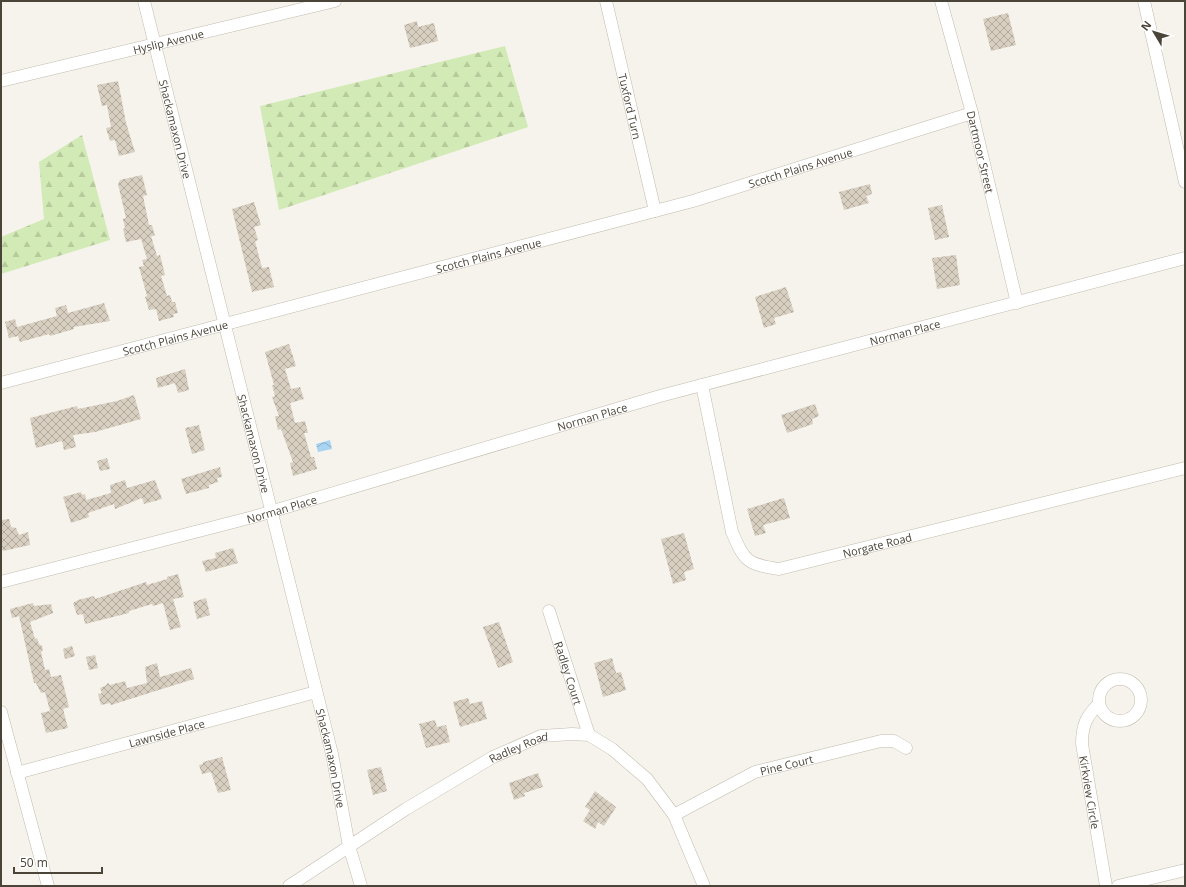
<svg xmlns="http://www.w3.org/2000/svg" width="1186" height="887" font-family="'Open Sans',sans-serif">
	<style>
		.forest { fill: url(#forest-firs) }
		.water { fill: url(#water-waves) }
		.building { fill: url(#building-cross-hatch) }
		.lines { fill: none; stroke-linecap: round; stroke-linejoin: round }
		.minor-casing { stroke: #c2bbae; stroke-width: 13 }
		.minor { stroke: #fff; stroke-width: 12 }
		.labels { text-anchor: middle; dominant-baseline: central; stroke-width: 3; stroke-linejoin: round; paint-order: stroke }
		.street-label { font-size: 11px; fill: #4b4439; stroke: #fff }
	</style>
	<defs>
		<pattern id="forest-firs" width="22" height="20" patternUnits="userSpaceOnUse"><rect width="22" height="20" fill="#d2eab5"/><path d="M5 1l3.5 6h-7zM16 11l3.5 6h-7z" fill="#b6ca9c"/></pattern>
		<pattern id="water-waves" width="16" height="10" patternUnits="userSpaceOnUse"><rect width="16" height="10" fill="#a9d4f2"/><path d="M0 5q4-4 8 0t8 0" fill="none" stroke="#8caec5"/></pattern>
		<pattern id="building-cross-hatch" width="8" height="8" patternUnits="userSpaceOnUse"><rect width="8" height="8" fill="#d8cfc1"/><path d="M0 0l8 8M0 8l8-8" fill="none" stroke="#b1aa9e"/></pattern>
	</defs>
	<rect width="100%" height="100%" fill="#f6f3ec"/>
	<path class="forest" d="M505,46L528,127L279,210L260,106Z
		M82,135L110,240L1,274V237L44,219L39,162Z"/>
	<path class="water" d="M330,440L332,449L318,452L316,444Z"/>
	<path class="building" d="M1008,13L1016,45L991,51L983,19Z
		M417,21L418,27L434,23L438,41L410,48L404,25Z
		M118,81L126,123L135,152L119,156L115,140L110,141L106,128L111,127L107,105L102,106L97,85Z
		M142,175L147,195L143,196L149,225H152L155,236H151L157,256L160,255L165,275L161,276L167,296L170,295L172,302H175L178,313L173,314L174,317L159,321L156,309L149,310L145,297L147,296L139,267L144,266L142,260L147,259L141,239L126,242L123,229L125,228L123,219L126,218L118,184L120,180Z
		M870,184L872,194L866,196L869,203L844,210L839,192Z
		M254,202L261,225L254,227L258,240L255,241L262,268L269,267L274,287L252,292L232,209Z
		M942,205L949,237L935,240L928,208Z
		M956,255L960,285L937,289L932,258Z
		M786,287L794,312L774,318L776,324L764,328L755,297Z
		M104,303L110,321L74,327V329L50,336L49,334L20,342L18,336L9,338L5,322L15,319L17,327L57,316L55,308L66,305L68,313Z
		M289,344L296,366L285,369L291,389L300,387L304,399L290,403L295,423L305,421L308,433H304L311,457H314L317,469L293,476L290,463L293,462L281,429L278,430L275,416H279L272,397L275,396L272,385H274L265,352Z
		M185,369L189,390L178,393L175,383L158,388L156,378Z
		M134,395L141,419L95,432L73,435L76,447L64,450L62,441L36,448L30,418L77,406L78,409L117,401Z
		M815,404L819,416L812,419L813,424L787,433L781,415Z
		M199,425L205,450L192,454L185,428Z
		M107,458L110,469L100,471L97,461Z
		M220,467L222,477L217,478L218,482L209,485V488L186,494L181,479Z
		M125,480L127,488L155,480L162,499L144,504L142,498L115,509L114,504L88,513L89,517L71,523L63,497L81,492L82,495L85,494L86,500L111,493L110,485Z
		M784,498L790,518L763,525L766,533L755,536L747,509Z
		M9,519L11,527L16,528L19,535L28,532L30,545L3,551L1,546V520Z
		M684,533L694,569L684,572L686,580L673,584L661,539Z
		M233,548L238,563L206,572L202,561L216,558L215,553Z
		M178,574L184,597L173,599L181,627L170,630L163,603L153,606L152,604L129,611V613L85,624L83,614L77,615L73,603L78,600L94,596L95,599L146,582L147,585L167,579V577Z
		M206,598L210,615L197,619L193,602Z
		M33,603L34,606L51,604L53,613L30,622L35,639L37,638L39,644L42,646L43,650L41,652L45,670L49,669L51,677L61,675L69,707L63,709L68,728L46,733L41,713L50,711L45,692L41,693L36,683H34L19,616L12,618L10,609Z
		M499,622L513,662L498,668L483,627Z
		M72,646L75,656L65,659L63,649Z
		M95,655L98,668L89,670L86,657Z
		M612,658L616,673L621,672L626,690L603,697L594,663Z
		M157,663L160,677L191,668L194,679L111,705L110,703L101,705L98,694L102,693L100,688L105,686L108,683L110,685L125,681L127,688L147,683L145,667Z
		M468,698L470,704L482,701L487,719L460,727L453,702Z
		M435,720L437,727L446,725L450,742L426,748L419,724Z
		M222,757L231,790L218,793L211,772L202,774L199,765L203,764V762Z
		M381,767L387,791L373,795L367,770Z
		M538,773L543,787L524,793L525,796L514,800L509,783Z
		M595,791L616,807L604,826L598,822L595,829L583,821L590,810L585,807Z"/>
	<g class="lines">
		<g class="minor-casing">
			<g id="minor">
				<path id="s1" d="M144,1L332,754L349,846L361,886"/>
				<path id="s2" d="M606,1L655,211"/>
				<path id="s3" d="M941,1L972,113L1017,303"/>
				<path d="M1144,1L1185,182"/>
				<path id="s4" d="M1,81L335,1"/>
				<path id="s5" d="M1,383L693,201L972,113"/>
				<path id="s6" d="M702,385L732,532C745,562 747,564 779,569L1185,468"/>
				<path id="s7" d="M1,582L253,517L660,396L1185,258"/>
				<path id="s8" d="M549,611L589,735"/>
				<circle cx="1120" cy="700" r="21"/>
				<path id="s9" d="M1099,704C1086,716 1082,726 1082,744L1106,886"/>
				<path d="M1,712L48,886"/>
				<path id="s10" d="M17,773L316,692"/>
				<path id="s11" d="M674,815L755,772L881,741H894L906,748"/>
				<path id="s12" d="M289,886L406,809L493,757L541,736L572,734L589,735L612,749L647,779L674,815L704,886"/>
				<path d="M1118,886L1185,870"/>
			</g>
		</g>
		<use href="#minor" class="minor"/>
	</g>
	<g class="labels">
		<g class="street-label">
			<text stroke="none"><textPath href="#s4" startOffset="172">Hyslip Avenue</textPath></text>
			<text stroke="none"><textPath href="#s2" startOffset="108">Tuxford Turn</textPath></text>
			<text stroke="none"><textPath href="#s1" startOffset="132">Shackamaxon Drive</textPath></text>
			<text stroke="none"><textPath href="#s3" startOffset="156">Dartmoor Street</textPath></text>
			<text stroke="none"><textPath href="#s5" startOffset="828">Scotch Plains Avenue</textPath></text>
			<text stroke="none"><textPath href="#s5" startOffset="504">Scotch Plains Avenue</textPath></text>
			<text stroke="none"><textPath href="#s7" startOffset="938">Norman Place</textPath></text>
			<text stroke="none"><textPath href="#s5" startOffset="180">Scotch Plains Avenue</textPath></text>
			<text stroke="none"><textPath href="#s7" startOffset="614">Norman Place</textPath></text>
			<text stroke="none"><textPath href="#s1" startOffset="456">Shackamaxon Drive</textPath></text>
			<text stroke="none"><textPath href="#s7" startOffset="290">Norman Place</textPath></text>
			<text stroke="none"><textPath href="#s6" startOffset="316">Norgate Road</textPath></text>
			<text stroke="none"><textPath href="#s8" startOffset="65">Radley Court</textPath></text>
			<text stroke="none"><textPath href="#s10" startOffset="155">Lawnside Place</textPath></text>
			<text stroke="none"><textPath href="#s12" startOffset="269">Radley Road</textPath></text>
			<text stroke="none"><textPath href="#s1" startOffset="780">Shackamaxon Drive</textPath></text>
			<text stroke="none"><textPath href="#s11" startOffset="124">Pine Court</textPath></text>
			<text stroke="none"><textPath href="#s9" startOffset="94">Kirkview Circle</textPath></text>
		</g>
	</g>
	<rect width="1186" height="887" fill="none" stroke="#4b4439" stroke-width="4"/>
	<g transform="translate(1154 32) rotate(308)" stroke="#ffffff" stroke-width="3" paint-order="stroke">
	<path d="M0-3L7 15L0 10L-7 15Z" fill="#4b4439"/>
	<text y="-6" font-size="11" font-weight="bold" text-anchor="middle" fill="#4b4439">N</text>
	</g>
	<path d="M14 867v6h88v-6" fill="none" stroke="#4b4439" stroke-width="2"/>
	<text x="20" y="867" font-size="12" fill="#4b4439" stroke="#ffffff" stroke-width="3" paint-order="stroke">50 m</text>
</svg>
